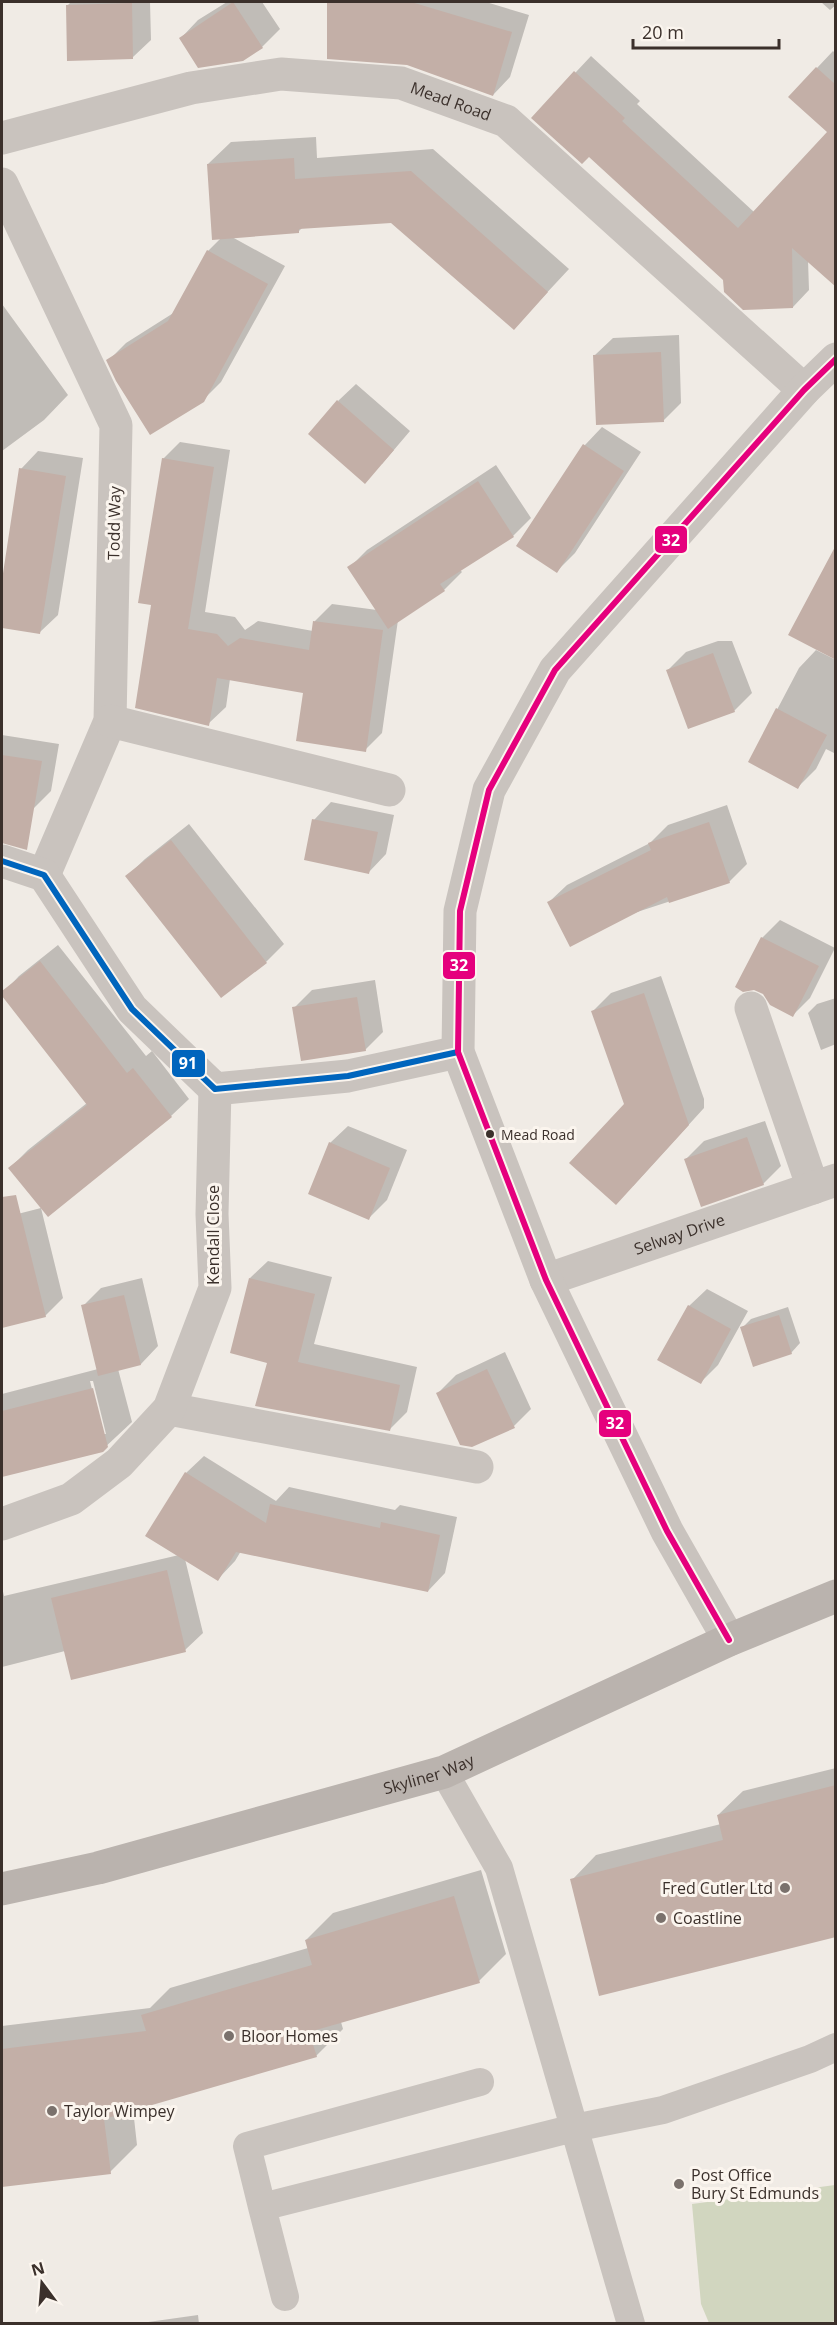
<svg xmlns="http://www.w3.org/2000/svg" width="837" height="2325" font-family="'Open Sans',sans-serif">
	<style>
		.green { fill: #d1d6bf }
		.shadow { fill: #0003; fill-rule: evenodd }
		.building { fill: #c3afa7 }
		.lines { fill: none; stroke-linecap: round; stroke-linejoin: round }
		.lane { stroke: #c9c3be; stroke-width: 28 }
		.street { stroke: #c9c3be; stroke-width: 33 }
		.secondary { stroke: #bab3ae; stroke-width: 33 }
		.bus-1-casing { stroke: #fbf5ee; stroke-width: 10 }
		.bus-2-casing { stroke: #fbf5ee; stroke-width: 10 }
		.bus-1 { stroke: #0065bd; stroke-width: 6 }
		.bus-2 { stroke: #e5007d; stroke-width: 6 }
		.bus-dot { fill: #3b302b; stroke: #fbf5ee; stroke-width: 2 }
		.poi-dot { fill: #7a716c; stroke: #fbf5ee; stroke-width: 2 }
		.labels { text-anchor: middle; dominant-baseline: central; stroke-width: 6; stroke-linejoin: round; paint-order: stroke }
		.bus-label { font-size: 14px; fill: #3b302b; stroke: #fbf5ee; text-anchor: start }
		.street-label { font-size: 16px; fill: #3b302b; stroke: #fbf5ee }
		.poi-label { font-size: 16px; fill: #3b302b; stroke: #fbf5ee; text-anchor: start }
		.line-badge { stroke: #fbf5ee; stroke-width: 2 }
		.badge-label { font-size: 16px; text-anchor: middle; font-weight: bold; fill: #fff }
	</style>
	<rect width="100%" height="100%" fill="#f0ebe5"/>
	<path class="green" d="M835,2185V2321L824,2324L709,2323L701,2304L692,2204Z"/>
	<path class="shadow" d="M71,2H150L151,40L133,57L67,6Z
		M227,2H262L280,29L262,47L181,38L198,20Z
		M328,2H486L529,15L510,77L493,95L407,64L328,57Z
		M821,2H836V5L830,10Z
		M833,51L836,54V285L808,260L809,290L793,307L725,279L589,155L533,118L591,56L640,101L637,104L754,212L829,132L817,68Z
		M316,137L317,158L433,149L569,269L514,328L392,221L302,228L298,232L232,237L285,266L221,382L203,400L108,361L126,343L175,312L208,251L222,237L208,164L231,142Z
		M2,304L68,395L44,420L2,451Z
		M679,335L681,403L663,421L595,355L613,338Z
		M356,384L410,431L382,464L338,401Z
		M602,427L641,452L575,553L557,571L518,545L585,445Z
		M180,442L230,450L205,612L235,617L245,630L258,621L313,631L315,621L332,604L377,610L349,568L367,550L496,465L531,518L513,536L460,570L462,572L444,590L398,620L382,733L365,750L305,692L230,679L226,707L208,724L153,604L163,459Z
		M38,451L83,458L58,615L40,632L2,627V589L21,469Z
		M718,641H732L752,693L734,711L668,670L686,652Z
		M816,650L836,660V754L826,749L816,769L798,787L750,761L799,668Z
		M2,735L59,744L51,791L33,809L2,804Z
		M331,802L394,815L386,854L369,872L314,820Z
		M727,805L747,864L729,882L631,914L549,902L567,885L650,843L668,825Z
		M189,824L284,944L266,962L127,876L145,859Z
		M780,920L835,948L810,998L793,1015L762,938Z
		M58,945L146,1056L152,1051L189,1099L171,1116L10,1168L28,1150L87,1103L2,994L19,976Z
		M661,976L704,1099V1108L633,1186L625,1104L593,1011L611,993Z
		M375,980L383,1032L365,1050L294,1008L312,990Z
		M836,998V1044L821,1050L808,1013L817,1004Z
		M765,1121L781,1166L763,1184L686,1159L704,1141Z
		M348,1126L407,1150L387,1200L369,1218L330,1143Z
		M41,1208L63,1298L45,1316L2,1326V1218Z
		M268,1261L332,1277L314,1344L417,1367L407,1412L389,1430L268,1362L250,1278Z
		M142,1278L158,1346L141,1364L118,1369L132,1422L102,1450L2,1476V1394L98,1369L83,1306L101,1288ZM90,1381H93L106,1434H103Z
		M707,1289L748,1311L718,1365L701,1382L689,1306Z
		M788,1307L800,1343L791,1353L742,1328L751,1319Z
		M505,1352L531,1409L514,1426L438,1393L456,1375Z
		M204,1456L276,1501L289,1487L395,1510L400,1505L457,1517L445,1573L428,1591L241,1551L235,1561L218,1579L185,1559L203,1633L185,1650L65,1651L2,1667V1587L4,1596L179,1555L186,1473Z
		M836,1768V1935L572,1880L596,1855L721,1824L718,1815L743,1791Z
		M481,1870L506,1954L479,1981L341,2022L343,2029L316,2056L133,2109L137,2145L110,2172L2,2186V2026L150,2008L170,1988L308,1948L306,1940L333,1913Z
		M198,2315L199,2324H134Z"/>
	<path class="building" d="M233,2L263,48L243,61L198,68L179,38Z
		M327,2H411L512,32L493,96L407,65L327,59Z
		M132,3L133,59L67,61L66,5Z
		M816,67L836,85V287L792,248L793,308L743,310L724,292L723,280L589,157L582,164L531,118L574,71L625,118L622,121L738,228L827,132L788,97Z
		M294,158L295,179L411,171L548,292L514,330L391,223L299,229V233L212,240L207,164Z
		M207,250L268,284L204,402L150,435L116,381L106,360L168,321Z
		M661,352L664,422L596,425L593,355Z
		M337,400L394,450L365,484L308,434Z
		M583,444L624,471L557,573L516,546Z
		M162,458L214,467L188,629L217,634L228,646L240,638L309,650L313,621L383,630L366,752L296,741L303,693L217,678L209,726L135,708L151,605L138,603Z
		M19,468L66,476L40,634L2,628V580Z
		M478,481L514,537L440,584L445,591L388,629L347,567Z
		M836,545V660L788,635Z
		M713,653L735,712L688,729L666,670Z
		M776,708L827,735L798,789L748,762Z
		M2,755L42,761L27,850L2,843Z
		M312,819L378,832L369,874L304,860Z
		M709,822L730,883L669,903L667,897L570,947L547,902L651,850L648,843Z
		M171,840L267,963L221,998L125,876Z
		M761,937L819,966L793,1017L770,1005L763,994L754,990L743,992L735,987Z
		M40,961L127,1073L133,1068L172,1117L48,1217L8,1168L87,1105L2,996V991Z
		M644,993L689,1125L616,1205L569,1163L624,1104L591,1011Z
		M357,997L366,1051L301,1061L292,1007Z
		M747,1137L764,1185L701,1207L684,1159Z
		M329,1142L390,1168L369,1220L308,1194Z
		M16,1195L46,1317L2,1328V1197Z
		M249,1278L315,1294L298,1362L400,1385L390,1431L255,1406L267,1363L230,1353Z
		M124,1295L141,1365L98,1376L81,1305Z
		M688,1305L731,1329L701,1384L657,1360Z
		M779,1315L792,1354L753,1367L740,1327Z
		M487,1369L515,1428L472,1447L460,1445L436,1393Z
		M93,1388L108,1447L103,1452L2,1477V1411Z
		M185,1472L266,1523L270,1504L380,1528L381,1522L440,1535L428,1592L236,1552L218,1581L145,1536Z
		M167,1570L186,1652L71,1680L51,1598Z
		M836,1785V1937L599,1996L570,1879L723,1840L717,1815Z
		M454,1896L480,1983L309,2032L317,2057L104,2119L111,2174L2,2187V2049L146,2031L141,2015L312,1965L305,1940Z"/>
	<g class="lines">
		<path class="lane" d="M444,1772L499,1868L631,2324
			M262,2207L247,2146L480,2082
			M285,2297L262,2207L574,2128L663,2110L810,2059L836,2047"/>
		<g class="street">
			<path id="s1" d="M2,138L191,88L281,74L401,83L506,121L804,390"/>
			<path d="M2,184L116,425L110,721L44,875"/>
			<path d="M110,721L389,790"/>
			<path d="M2,861L44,875L132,1009L215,1089L348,1076L458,1052"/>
			<path d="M751,1008L813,1188"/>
			<path id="s2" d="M546,1280L836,1180"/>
			<path d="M169,1409L477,1467"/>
			<path d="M2,1524L71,1499L119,1463L169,1409L215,1288L212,1214L215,1089"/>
			<path d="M729,1640L667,1531L546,1280L458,1052L460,911L489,790L555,670L804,390L836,359"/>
		</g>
		<path class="secondary" id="s3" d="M2,1889L98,1868L444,1772L729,1640L836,1596"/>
		<g class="bus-1-casing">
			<path id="bus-1" d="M2,861L44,875L132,1009L215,1089L348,1076L458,1052"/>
		</g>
		<g class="bus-2-casing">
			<path id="bus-2" d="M729,1640L667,1531L546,1280L458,1052L460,911L489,790L555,670L804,390L836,359"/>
		</g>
		<use href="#bus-1" class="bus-1"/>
		<use href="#bus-2" class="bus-2"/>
	</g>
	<circle class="bus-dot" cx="490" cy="1134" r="5"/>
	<g class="poi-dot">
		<circle cx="785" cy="1888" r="6"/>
		<circle cx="661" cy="1918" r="6"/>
		<circle cx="229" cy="2036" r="6"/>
		<circle cx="52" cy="2111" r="6"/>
		<circle cx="679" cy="2184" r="6"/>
	</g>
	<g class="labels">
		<g class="bus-label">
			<text x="501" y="1134">Mead Road</text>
		</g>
		<g class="street-label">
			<text stroke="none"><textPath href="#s1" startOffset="460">Mead Road</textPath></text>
			<text transform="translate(114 523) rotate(-89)">Todd Way</text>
			<text stroke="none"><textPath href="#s2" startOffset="141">Selway Drive</textPath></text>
			<text transform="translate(213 1235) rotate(-90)">Kendall Close</text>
			<text stroke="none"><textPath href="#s3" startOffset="442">Skyliner Way</textPath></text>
		</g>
		<g class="poi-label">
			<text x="773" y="1888" text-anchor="end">Fred Cutler Ltd</text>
			<text x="673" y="1918">Coastline</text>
			<text x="241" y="2036">Bloor Homes</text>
			<text x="64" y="2111">Taylor Wimpey</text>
			<text x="691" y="2175">Post Office<tspan x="691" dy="18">Bury St Edmunds</tspan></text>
		</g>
	</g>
	<g class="line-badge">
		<rect x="654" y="525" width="34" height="29" rx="6" fill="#e5007d"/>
		<rect x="442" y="951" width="34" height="29" rx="6" fill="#e5007d"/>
		<rect x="171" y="1049" width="35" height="29" rx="6" fill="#0065bd"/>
		<rect x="598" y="1409" width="34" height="29" rx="6" fill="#e5007d"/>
	</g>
	<g class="badge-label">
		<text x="671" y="546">32</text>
		<text x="459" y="971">32</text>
		<text x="188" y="1069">91</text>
		<text x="615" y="1429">32</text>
	</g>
	<rect width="837" height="2325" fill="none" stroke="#3b302b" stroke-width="6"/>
	<g transform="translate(42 2283) rotate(344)" stroke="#fbf5ee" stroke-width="4.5" paint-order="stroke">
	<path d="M0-4.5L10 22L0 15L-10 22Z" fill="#3b302b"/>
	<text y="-9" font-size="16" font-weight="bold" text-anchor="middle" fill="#3b302b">N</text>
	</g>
	<path d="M633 39v9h146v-9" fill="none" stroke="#3b302b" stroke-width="3"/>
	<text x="642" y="39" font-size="18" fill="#3b302b" stroke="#fbf5ee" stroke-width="4.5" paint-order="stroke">20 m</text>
</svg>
